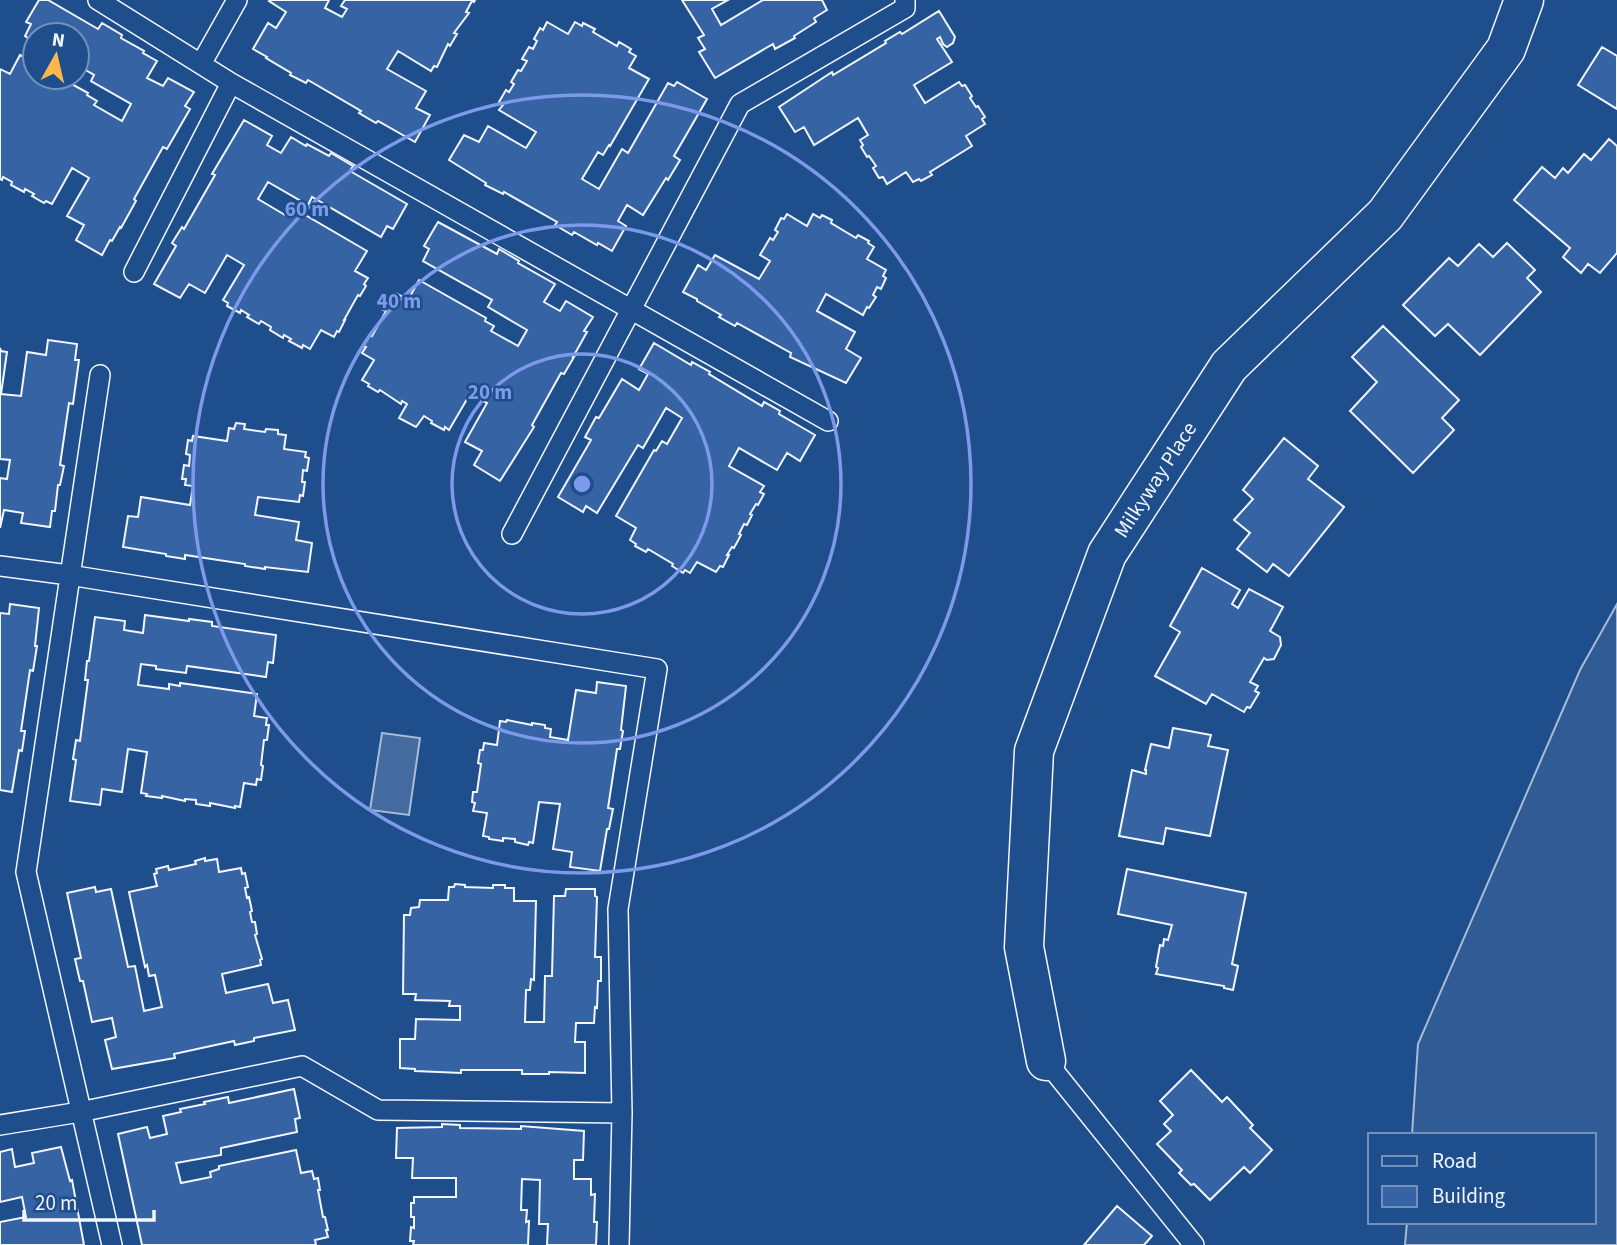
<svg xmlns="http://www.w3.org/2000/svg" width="1617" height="1245" font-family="'Source Sans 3',sans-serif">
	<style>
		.built { fill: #305b95; stroke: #a8bbd7; stroke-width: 2 }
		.water { fill: #446ba0; stroke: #a8bbd7; stroke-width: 2 }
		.building { fill: #3563a3; stroke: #f2f6ff; stroke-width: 2 }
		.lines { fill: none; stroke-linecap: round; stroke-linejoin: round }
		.service-casing { stroke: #f2f6ff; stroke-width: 22 }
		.minor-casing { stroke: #f2f6ff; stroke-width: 41 }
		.service { stroke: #1f4e8c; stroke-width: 19 }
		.minor { stroke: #1f4e8c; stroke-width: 38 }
		.ring { fill: none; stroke: #7d9aea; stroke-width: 3.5 }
		.labels { text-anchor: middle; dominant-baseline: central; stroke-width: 5; stroke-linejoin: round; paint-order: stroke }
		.street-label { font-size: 21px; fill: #f2f6ff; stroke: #1f4e8c }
		.centre { fill: #7d9aea; stroke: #1f4e8c; stroke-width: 3.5 }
		.ring-label { font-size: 21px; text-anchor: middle; font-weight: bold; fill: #7d9aea; stroke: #1f4e8c; stroke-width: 5; stroke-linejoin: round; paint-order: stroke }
	</style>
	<rect width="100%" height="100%" fill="#1f4e8c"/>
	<path class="built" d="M1617,604V1245H1405L1407,1222H1594V1135H1412L1418,1044L1580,670Z"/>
	<path class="water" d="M382,733L420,738L409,815L370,810Z"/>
	<path class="building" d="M39,0H48L98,29L102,23L122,35L121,38L144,51L143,53L157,61L147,78L163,86L168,78L194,92L185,106L190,109L167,149L163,147L134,199L136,201L121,228L120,227L112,241L110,240L102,255L76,240L84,225L67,216L89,178L72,168L52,204L46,201L44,203L32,196L34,194L25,189L24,192L11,185L12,182L3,177L2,180L0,179V69L10,74L20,55L35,64V77H59L88,93L87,95L97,101L94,105L122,121L131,104L91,81L94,75L77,65V35H35V42L25,36L31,24L26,22Z
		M270,0H329L325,8L342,17L347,9L341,6L345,0H475L474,2L472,1L466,12L469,13L454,33L457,34L450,46L448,44L437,67L434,66L431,71L398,51L387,69L426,91L416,108L430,115L415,142L378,121L376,123L359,113L361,111L308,80L306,83L290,75L291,73L266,58L267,57L253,49L268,23L276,28L286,12L269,1Z
		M682,0H728L712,9L721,25L763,0H822L827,10L814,18L816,22L794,36L795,38L775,49L773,44L715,78L699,52L705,49L698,38L704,35Z
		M939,11L955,37L953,43L947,47L943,44L940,37L937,39L952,62L914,85L925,103L959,82L962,86L965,85L972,96L970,98L976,107L978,106L985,117L982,119L985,124L966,136L972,146L930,172L932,175L921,181L919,179L913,182L906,172L887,184L883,177L879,178L873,168L876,166L869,156L867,157L861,147L863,145L860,140L868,135L858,118L814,145L804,127L795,132L779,107L832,72L833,75L886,43L885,41L900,32L902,34Z
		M547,22L568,34L575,22L582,26L583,23L595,29L593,32L617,46L619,42L631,49L629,52L636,56L629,68L649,79L610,146L609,145L603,155L598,152L582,179L599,189L622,149L628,153L668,83L674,86L677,82L707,99L674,156L680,160L668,180L666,178L643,215L627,205L618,221L626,226L612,251L598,243L597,245L574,232L572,235L555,225L557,222L504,192L503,194L485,185L486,183L449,160L464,135L479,142L488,126L526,148L536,132L499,110L503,105L499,102L506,90L509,92L514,84L511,82L518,70L521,71L527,61L522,59L529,47L533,49L537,41L534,39L540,28L543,30Z
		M1602,47L1617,56V109L1578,85Z
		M244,120L272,136L267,145L281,153L291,137L306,146L307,144L329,156L331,153L353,166L350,171L407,204L393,229L387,226L381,237L312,197L308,205L268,182L258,199L285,215L289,209L298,214L300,212L367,251L355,271L368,278L364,284L366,286L360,296L358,295L344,320H345L339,332L337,331L334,337L321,330L310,349L303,345L302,348L289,341L291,339L284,335L283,338L270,330L271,327L261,321L259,324L247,317L249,315L241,310L240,313L227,306L228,303L223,300L244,265L227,255L205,293L189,284L180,298L154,284L176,246L172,243L182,227L184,229L215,175L212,174Z
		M1609,139L1617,146V253L1600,273L1588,264L1581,273L1563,257L1570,248L1514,200L1542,167L1555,178L1563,168L1568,173L1584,154L1591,160Z
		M787,214L807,226L813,214L820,218L822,215L832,220L831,223L856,238L858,235L869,241L868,243L874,247L867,259L886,270L883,276L886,278L881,289L877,287L873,295L876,297L869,308L867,307L863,315L826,294L817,311L855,332L846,349L861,358L846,383L790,357L791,353L737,323L735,326L719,317L721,315L697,301V299L683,292L698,265L706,270L715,255L759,279L770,261L760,255L770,238L773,240L778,232L775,230L781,218L784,219Z
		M438,222L497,254L499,249L519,261L518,263L555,284L544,302L560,311L566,301L593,317L584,331L587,332L573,357H574L564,374L561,373L532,425L534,427L500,481L474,465L482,451L465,442L487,403L470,394L449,430L445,427L444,430L431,423L432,421L424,416L416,427L399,418L407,404L402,401L401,404L380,390L378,392L368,386L369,384L362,380L374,360L362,353L366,347L363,346L370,334L372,336L386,311L383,310L390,298L392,299L396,293L408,300L419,280L486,318L485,321L494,326L491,331L518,346L527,330L488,307L492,300L423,261L429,249L424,246Z
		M1507,243L1535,270L1527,278L1541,292L1480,355L1448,324L1435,336L1403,305L1449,258L1458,266L1479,244L1493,257Z
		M1383,326L1459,400L1442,418L1454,430L1413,473L1350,411L1377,382L1352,357Z
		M48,340L77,344L75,360H79L73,404L69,403L60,465L64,466L60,485H58L55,511H52L50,527L21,523L23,513L4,510L0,528V478L7,479L10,460L0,459V348L1,351L7,352L1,394L21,396L27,352L46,355Z
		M654,343L691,365L692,362L710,372L709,374L762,406L764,402L780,411L779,414L815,435L800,461L787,453L777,470L739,448L729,466L764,486L760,492L764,494L758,505L756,504L750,514L752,515L747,525L744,524L739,534L741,535L734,548L732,547L727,555H729L723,567L720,566L716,572L697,562L690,573L685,570L683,573L672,566L673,564L648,549L646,552L635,546L636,544L630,540L636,528L616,516L654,450L656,451L662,441L667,444L682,418L666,408L643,448L638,445L597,513L586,506L583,512L558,497L591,440L585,437L596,417L599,418L622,379L639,390L648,374L639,369Z
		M236,423L245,424L244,429L265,432L266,429L278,430V434L286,435L284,449L306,452L305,457L309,458L307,471L303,470L302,482H305L303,496L300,495L299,502L258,497L255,515L299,522L296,540L312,543L308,572L265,567V569L245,566V564L185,555V559L166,556V554L123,547L128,516L138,517L141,497L190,505L193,486L185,485L186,479H182L184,465L189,466L190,455L186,454L188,440L192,441L193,436L227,441L229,428L234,429Z
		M1284,438L1318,466L1308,479L1344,507L1289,576L1273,564L1267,572L1237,549L1250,533L1234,520L1253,499L1243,490Z
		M1202,568L1240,590L1232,604L1238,608L1249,589L1283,607L1270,631L1280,637L1281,645L1274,659L1267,660L1264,658L1250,682L1258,686L1255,691L1259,693L1250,708L1247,707L1244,712L1212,694L1206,704L1155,676L1180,632L1170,626Z
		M10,604L39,608L35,646H37L33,671L30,670L21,731H25L22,751L19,750L12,792L0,790V613L9,614Z
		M145,615L189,621V619L212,622V626L276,635L273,663L268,662L266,677L187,666L186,673L156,669V666L141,664L138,685L169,689V684L180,686V683L257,694L254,716L267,718L266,725H269L267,740H264L261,765L263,766L261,780L257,779L256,785L244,783L240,807L235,806V808L210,803V806L196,804V800L185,799V801L162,796V798L146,796L147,794L141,793L147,752L128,749L122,792L102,789L100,805L70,801L76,760L73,759L76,740L80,741L88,680H85L87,661H89L95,617L125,621L124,630L143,633Z
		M597,682L626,686L621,730L623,731L620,749H617L608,808L613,809L609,829H607L600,871L570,867L572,852L553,849L560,804L539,802L533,843L529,842L528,845L515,842V839L503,838V841L489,839V837L483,836L487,813L473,811L475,803L472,802L473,792H477L481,764L478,763L480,750H483L484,743L497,745L500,721L506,722L507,720L532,725V723L545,725V728L551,729L550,737L568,740L576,690L596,693Z
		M1173,728L1211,735L1208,746L1228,750L1210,836L1166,828L1163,844L1119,836L1132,770L1146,774V770H1145L1151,744L1169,748Z
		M205,858V861L217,859L219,872L241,868L242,874L245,873L248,887L245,888L247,898L249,897L252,911L250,912L252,922H255L257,934L255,935L262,959L260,960L261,965L222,974L226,993L268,984L273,1003L288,1000L295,1030L254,1038V1041L235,1045L234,1041L174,1054L175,1058L112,1069L105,1040L116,1037L112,1018L92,1022L83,981H80L75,959L81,958L67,893L95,887L96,892L111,889L128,967L135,966L144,1011L162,1007L155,975L149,976L147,965L145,967L129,892L157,886L154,874L157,873L156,869L168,866L169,870L196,864L195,861Z
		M1127,869L1246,893L1232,964L1238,966L1233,990L1224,988V986L1156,974L1158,968L1156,967L1160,945L1163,946L1164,939L1168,940L1172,925L1118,914Z
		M455,884L465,885V887L493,888V885H505V888H514V901H536L534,980L531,979L530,990H526L525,1022H544L545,976H552L554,896H565L566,889H595V896L597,897L595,957H601V981H598L597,1008L595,1007L594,1023H576L575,1042H585V1073L549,1072V1074H522V1070H461V1073L415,1071V1069L400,1068V1039H415L416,1019L460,1020V1006H449L450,1001L415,1000L416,994H403L404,915H410L411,908L419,907L420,900H448L449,887H454Z
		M1191,1070L1222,1102L1227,1097L1253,1125L1250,1128L1272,1150L1250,1173L1244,1167L1210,1200L1194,1184L1191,1185L1179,1173L1182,1170L1157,1144L1171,1131L1164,1124L1173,1115L1160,1101Z
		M294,1089L300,1118L295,1119L297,1132L221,1148V1155L176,1163L181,1183L211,1177L210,1172L219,1169V1166L296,1150L301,1173L312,1171L314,1179L318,1178L320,1190H318L323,1217H325L328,1230H326L328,1237L315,1240L316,1245H142L118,1134L147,1127L150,1138L167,1134L163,1116L181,1112L180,1109L205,1104L204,1102L228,1097L229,1103Z
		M442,1124L460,1125V1128L521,1129V1126L584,1131L583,1160H574V1179H591V1195L595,1194L594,1222H597L596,1245H547L548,1224H539L540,1180L522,1179L521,1210H527L526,1222L529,1221L528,1245H413L414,1241H410L411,1227L414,1228V1217H411V1203H414V1197H456V1178H412L413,1158H396L397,1128L442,1127Z
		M61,1147L70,1181L72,1180L84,1245H0V1222L26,1217L22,1197L0,1202V1152L12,1149L15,1167L34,1163L32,1153Z
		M1117,1206L1152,1236L1144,1245H1084Z"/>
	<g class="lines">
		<g class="service-casing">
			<path id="service" d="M98,0L231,83L828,421
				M201,64L237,0
				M134,272L231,83
				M100,375L26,872L112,1245
				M512,534L740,104L905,8V0
				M0,566L69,575L657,669L618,909L622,1113L619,1245
				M1046,1061L1194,1245
				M0,1125L80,1112L302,1066L378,1110L622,1113"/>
		</g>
		<g class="minor-casing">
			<g id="minor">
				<path id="s1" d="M1046,1061L1024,947L1034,751L1107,554L1229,366L1385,215L1506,49L1524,0"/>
			</g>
		</g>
		<use href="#service" class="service"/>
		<use href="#minor" class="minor"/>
	</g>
	<g class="ring">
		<circle cx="582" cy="484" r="130"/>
		<circle cx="582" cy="484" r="259"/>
		<circle cx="582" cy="484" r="389"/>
	</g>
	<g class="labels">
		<g class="street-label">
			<text stroke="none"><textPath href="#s1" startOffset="611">Milkyway Place</textPath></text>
		</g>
	</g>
	<circle cx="582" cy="484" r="10" class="centre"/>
	<g class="ring-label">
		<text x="307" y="216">60 m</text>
		<text x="399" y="308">40 m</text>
		<text x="490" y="399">20 m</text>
	</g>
	<rect x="1368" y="1133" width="228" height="91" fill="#1f4e8c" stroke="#7391ba" stroke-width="2"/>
	<rect x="1382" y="1156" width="35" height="10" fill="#1f4e8c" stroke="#7391ba" stroke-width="2"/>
	<text x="1432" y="1168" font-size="21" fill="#f2f6ff">Road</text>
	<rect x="1382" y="1186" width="35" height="21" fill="#3563a3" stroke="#7391ba" stroke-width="2"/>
	<text x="1432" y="1203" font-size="21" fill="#f2f6ff">Building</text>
	<g transform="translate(56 56) rotate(8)"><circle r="33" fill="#1f4e8c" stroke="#7391ba" stroke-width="2"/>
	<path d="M0-5L12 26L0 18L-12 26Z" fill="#ffb74d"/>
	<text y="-10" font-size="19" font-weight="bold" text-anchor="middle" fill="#f2f6ff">N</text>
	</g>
	<path d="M24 1210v10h130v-10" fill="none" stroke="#f2f6ff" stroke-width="3.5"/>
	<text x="35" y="1210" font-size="21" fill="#f2f6ff" stroke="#1f4e8c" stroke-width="5" paint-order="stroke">20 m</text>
</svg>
